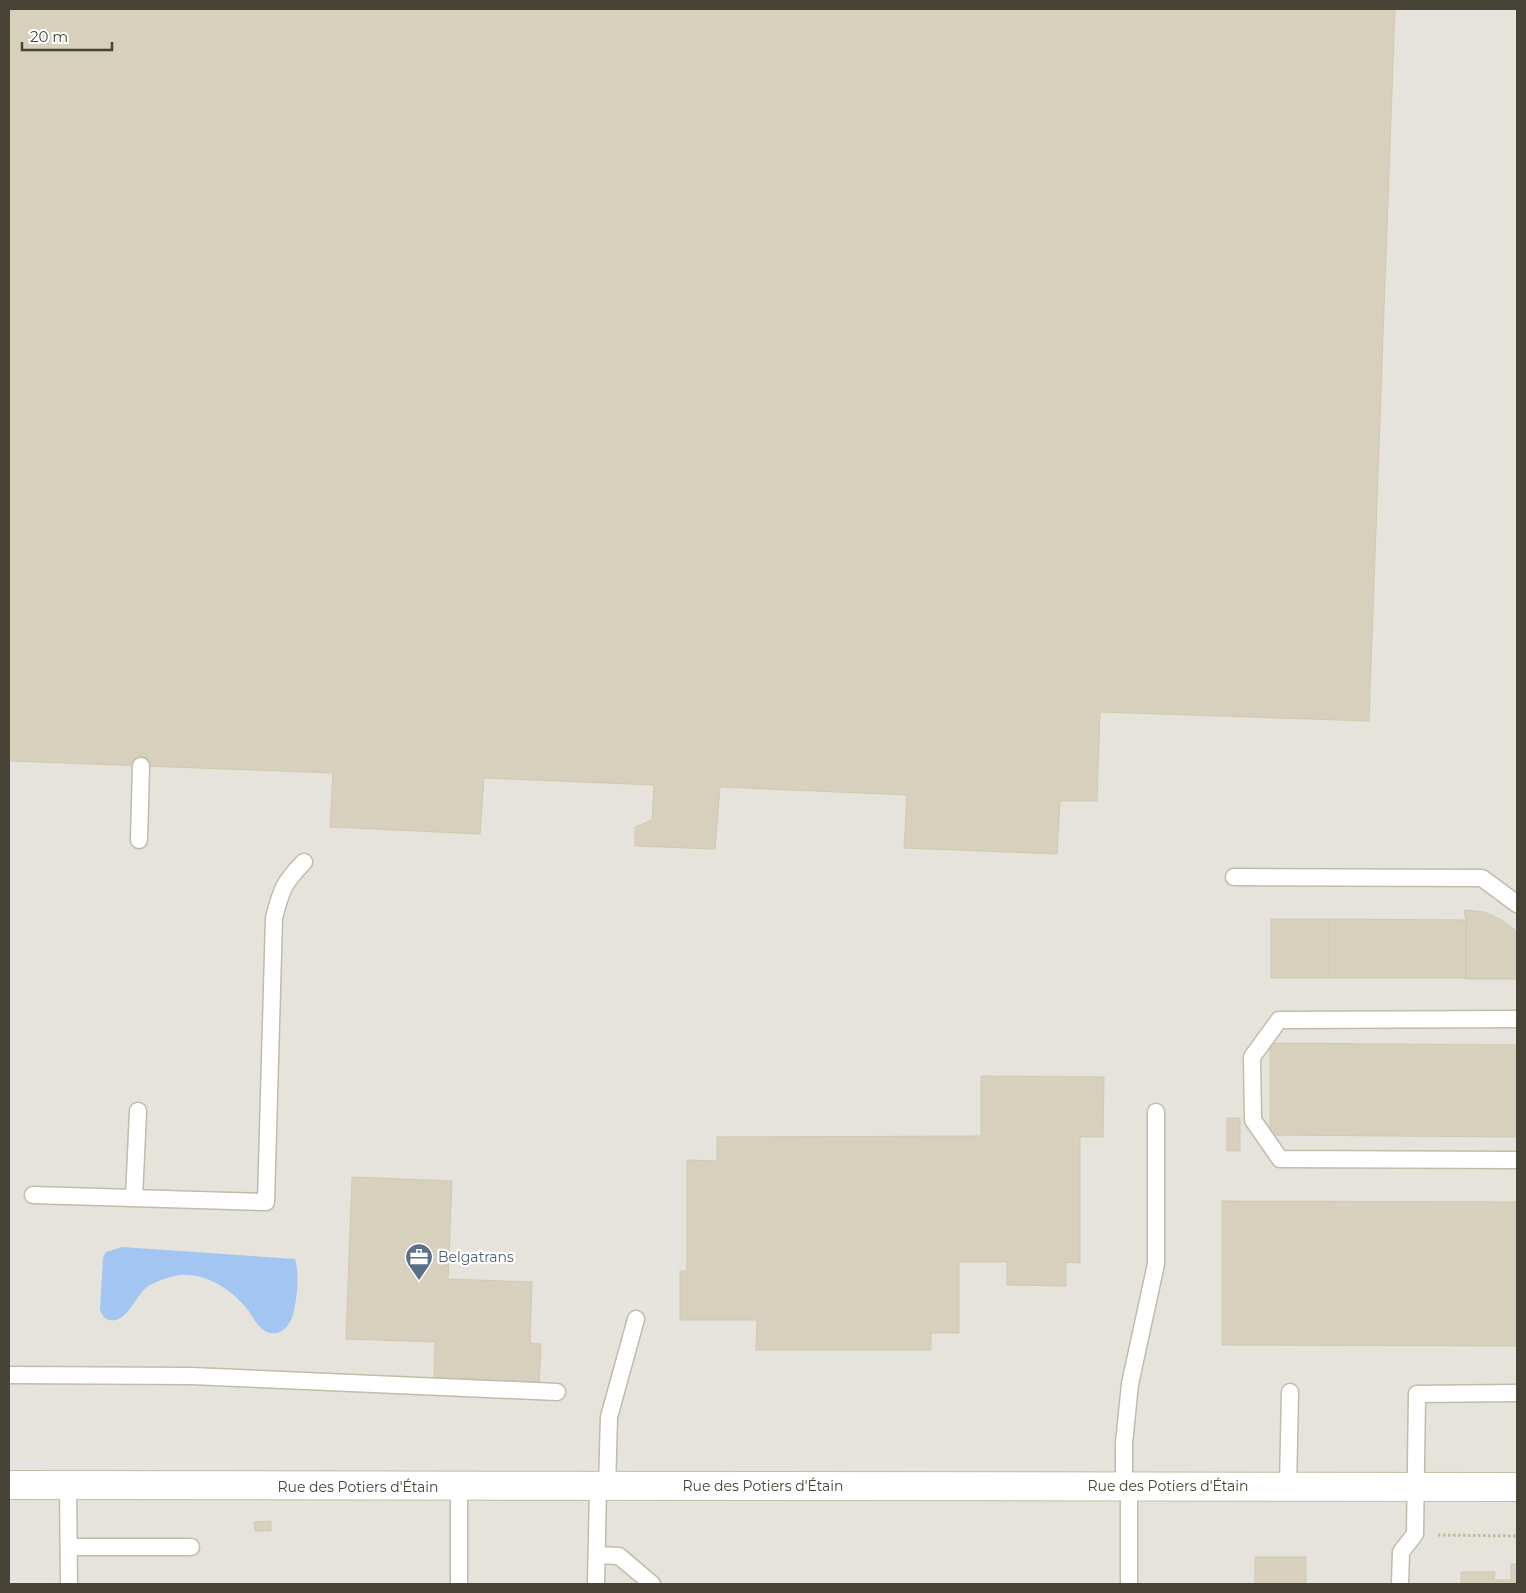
<svg xmlns="http://www.w3.org/2000/svg" width="1526" height="1593" font-family="Montserrat,sans-serif">
	<style>
		.industrial { fill: #e6e3dc }
		.parking { fill: #e5e4df }
		.water { fill: #a3c5f2 }
		.building { fill: #d6d0bd; stroke: #d1c9b0 }
		.lines { fill: none; stroke-linecap: round; stroke-linejoin: round }
		.lane-casing { stroke: #c0bcaa; stroke-width: 19 }
		.street-casing { stroke: #c0bcaa; stroke-width: 30 }
		.path { stroke: #c2ba9b; stroke-width: 3; stroke-dasharray: 2.5 2.5; stroke-linecap: butt }
		.lane { stroke: #fff; stroke-width: 16 }
		.street { stroke: #fff; stroke-width: 28 }
		.labels { text-anchor: middle; dominant-baseline: central; stroke-width: 4.5; stroke-linejoin: round; paint-order: stroke }
		.service-label { font-size: 14px; fill: #4e5e75; stroke: #fff; text-anchor: start }
		.street-label { font-size: 14px; fill: #474336; stroke: #fff }
	</style>
	<rect width="100%" height="100%" fill="#f4f2e7"/>
	<path class="industrial" d="M9,9H1517V1584H9Z"/>
	<path class="parking" d="M637,1091L648,1095L652,1106H673L675,1318H598L600,1105H622L627,1095Z
		M673,1344L746,1346L747,1383H794L796,1350H931V1383L1091,1384V1424L661,1422V1398L673,1368Z
		M9,1460L1085,1462L1084,1473L9,1472Z
		M9,1530H49L50,1584H9Z"/>
	<path class="water" d="M122,1247L295,1259C300,1277 297,1297 293,1315C289,1328 278,1338 265,1331C257,1326 253,1317 248,1310C231,1289 207,1273 179,1275C169,1277 156,1281 147,1287C135,1296 127,1324 109,1320C104,1318 101,1314 100,1309L103,1258L106,1252Z"/>
	<path class="building" d="M9,9H1395L1369,721L1100,712L1097,801H1060L1057,854L904,848L907,795L720,787L715,849L635,846V827L652,820L654,785L484,778L480,834L330,827L333,773L9,761Z
		M1464,910L1484,912L1500,919L1514,929L1517,933V979H1466V920Z
		M1271,919H1329V978H1271Z
		M1329,919L1466,920V978H1329Z
		M1270,1043L1517,1045V1137L1270,1135Z
		M981,1076L1104,1077L1103,1137H1080V1263L1066,1262V1286L1007,1285V1262H959V1333H931V1350H756L757,1320H680V1271H687V1160L717,1161V1137L981,1136Z
		M1227,1118H1240V1151H1227Z
		M352,1177L452,1181L448,1279L532,1282L530,1343L541,1344L539,1386L434,1382L435,1342L346,1339Z
		M1222,1201L1517,1202V1346L1222,1345Z
		M271,1521V1531H255L254,1522Z
		M1255,1557H1306V1584H1255Z
		M1511,1564H1517V1584H1461V1572H1495L1494,1580H1511Z"/>
	<g class="lines">
		<g class="lane-casing">
			<path id="lane" d="M139,840L141,766
				M1234,877L1482,878L1517,904
				M1517,1019L1279,1020L1252,1057L1253,1120L1280,1159L1517,1160
				M33,1195L266,1202L274,918C281,890 284,882 304,862
				M134,1198L138,1111
				M9,1375L191,1376L557,1392
				M68,1485L69,1584
				M1124,1486V1443L1130,1384L1156,1264V1112
				M1129,1486V1584
				M1288,1486L1290,1392
				M607,1487L609,1417L636,1319
				M69,1547H191
				M597,1555L619,1556L652,1584
				M459,1584V1487
				M596,1584L598,1487
				M1400,1584L1401,1552L1415,1534L1417,1394L1517,1393"/>
		</g>
		<g class="street-casing">
			<path id="street" d="M9,1485L1517,1487"/>
		</g>
		<path class="path" d="M1438,1535L1517,1536"/>
		<use href="#lane" class="lane"/>
		<use href="#street" class="street"/>
	</g>
	<defs>
		<g id="office-pin" transform="scale(1.4375)"><path d="M0 17L-7.5 6A9.5 9.5 0 1 1 7.5 6Z" fill="#5c6f8a" stroke="#fff"/><path d="M-6-3h4V-5.5h4V-3h4V5H-6ZM-1-4.5V-3h2v-1.5ZM-6 0V1H6V0Z" fill="#fff"/></g>
	</defs>
	<g fill-rule="evenodd">
		<use href="#office-pin" x="419" y="1257"/>
	</g>
	<g class="labels">
		<g class="service-label">
			<text x="438" y="1257">Belgatrans</text>
		</g>
		<g class="street-label">
			<text x="763" y="1486">Rue des Potiers d'Étain</text>
			<text x="1168" y="1486">Rue des Potiers d'Étain</text>
			<text x="358" y="1487">Rue des Potiers d'Étain</text>
		</g>
	</g>
	<rect width="1526" height="1593" fill="none" stroke="#474336" stroke-width="20"/>
	<path d="M22 42v8h90v-8" fill="none" stroke="#474336" stroke-width="2.5"/>
	<text x="30" y="42" font-size="15" fill="#474336" stroke="#ffffff" stroke-width="4" paint-order="stroke">20 m</text>
</svg>
